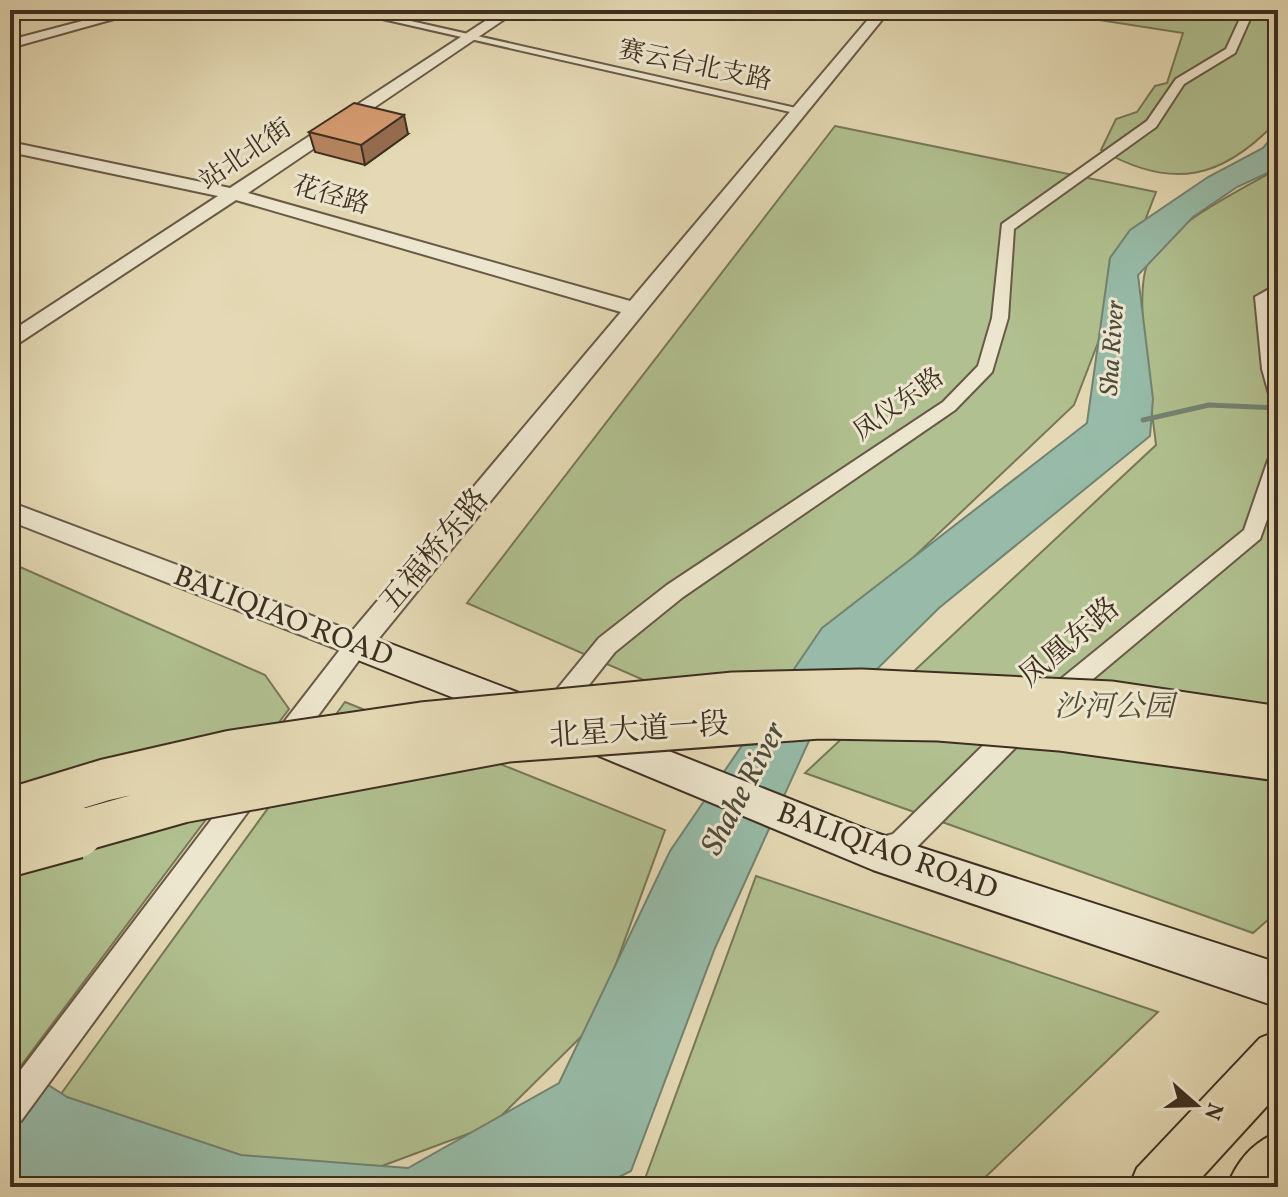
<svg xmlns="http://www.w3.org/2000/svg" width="1288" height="1197" font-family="Vollkorn,'Noto Serif SC',serif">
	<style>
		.green { fill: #b1c090; stroke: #787858; stroke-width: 2 }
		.water { fill: #97bba8; stroke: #738372; stroke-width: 2 }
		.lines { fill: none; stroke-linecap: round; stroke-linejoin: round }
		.stream { stroke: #738372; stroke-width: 5 }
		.minor-casing { stroke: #685a46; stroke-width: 4 }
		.tertiary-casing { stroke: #685a46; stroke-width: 4 }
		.secondary-casing { stroke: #3e2f21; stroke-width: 4 }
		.primary-casing { stroke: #3e2f21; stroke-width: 4 }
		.minor { fill: #ede6ce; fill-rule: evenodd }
		.tertiary { fill: #ede6ce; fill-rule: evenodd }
		.secondary { fill: #ede6ce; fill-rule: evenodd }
		.primary { fill: #e4d9b4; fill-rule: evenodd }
		.trunk-bridge-far1-casing { stroke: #3e2f21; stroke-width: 45; stroke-linecap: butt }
		.trunk-bridge-casing { stroke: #3e2f21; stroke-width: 56; stroke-linecap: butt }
		.trunk-bridge-far1 { stroke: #e4d9b4; stroke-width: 41 }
		.trunk-bridge { stroke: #e4d9b4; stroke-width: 52 }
		.wall { fill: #b78460; stroke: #3e2f21; stroke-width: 2 }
		.shaded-wall { fill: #956c4e; stroke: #3e2f21; stroke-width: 2 }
		.building { fill: #d59a70; stroke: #3e2f21; stroke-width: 2 }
		.labels { text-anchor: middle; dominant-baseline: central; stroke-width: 6; stroke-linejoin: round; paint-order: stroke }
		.far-street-label { font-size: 26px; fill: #3e2f21; stroke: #ede6ce }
		.far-water-label { font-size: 26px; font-style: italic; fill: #504b3c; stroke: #ede6ce }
		.street-label { font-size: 30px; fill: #3e2f21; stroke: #ede6ce }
		.park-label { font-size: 30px; font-style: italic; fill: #554c37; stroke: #ede6ce }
		.water-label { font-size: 32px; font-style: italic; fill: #504b3c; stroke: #ede6ce }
	</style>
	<rect width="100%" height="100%" fill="#e4d9b4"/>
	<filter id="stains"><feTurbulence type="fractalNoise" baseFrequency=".0025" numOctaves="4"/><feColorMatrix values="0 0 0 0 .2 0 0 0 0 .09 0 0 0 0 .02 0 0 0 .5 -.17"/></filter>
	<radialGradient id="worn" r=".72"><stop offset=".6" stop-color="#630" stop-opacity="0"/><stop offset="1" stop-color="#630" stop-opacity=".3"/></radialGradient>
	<path class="green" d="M1035,10H1247L1278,19V120C1223,179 1173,191 1101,150L1116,119L1137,112L1155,86L1167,83L1183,33Z
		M835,126L1156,192L1074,405L740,722L467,603Z
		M1278,168V911L1253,933L805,773L1156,445C1152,408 1132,289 1149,261C1176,219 1237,193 1278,168Z
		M20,567L265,675L289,709L17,1071L10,1069V576Z
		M345,702L665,830L594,1024L492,1125L374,1169L225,1187L50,1109Z
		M756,876L1158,1012L975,1187H642Z"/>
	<path class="water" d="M1278,130V168L1237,187L1193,217L1138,275L1153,399L1150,436L939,608L813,732L715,948L631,1171L599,1187H10V1060L67,1097L241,1155L408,1168L559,1083L670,851L822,628L1087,423L1110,258L1130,230L1208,177L1263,148Z"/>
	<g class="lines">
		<path class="stream" d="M1143,420L1209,405L1278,408"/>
		<g class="minor-casing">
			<path id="minor" d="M343,10H362L805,110L799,114Z
				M1244,10H1254L1235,53L1184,84L1156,127L1014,229L1008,318L992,372L955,410L683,597L615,652L562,719L553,723L544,719L541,712L544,705L599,638L667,585L943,402L978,366L992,318L1002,224L1147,121L1176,79L1226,49Z
				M1278,284V295L1271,299L1278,355V400L1269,394L1262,369L1255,297Z
				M1278,453V489L1260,539L1062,705L1054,708L1046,705L1042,698L1046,691L1244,530L1268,460Z
				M357,636L365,638L368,645L365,652L292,751L283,754L274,751L271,743L274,735L349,638Z
				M1021,714L1030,717L1033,725L1030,733L909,855L878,863L868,859L865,850L868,841L893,834L1012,717Z
				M249,778L258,782L262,790L258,798L21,1121L10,1126V1084L240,782Z"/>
		</g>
		<g class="tertiary-casing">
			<path id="tertiary" d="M124,10H146L10,48V40Z
				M502,10H518L248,193L630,301L876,10H890L367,653L357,657L347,653L10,521V502L352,631L621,312L236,200L10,349V332L218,196L10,152V142L230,188Z"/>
		</g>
		<g class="secondary-casing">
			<path id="secondary" d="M1263,10H1278V17L1266,13Z
				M357,631L540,701L546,712L540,723L528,727L345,655L340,645L345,635Z
				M593,721L873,832L1278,963V1007L873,870L580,748L575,737L580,726Z"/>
		</g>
		<g class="primary-casing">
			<path id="primary" d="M1278,1031V1094L1193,1187H1129L1137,1168L1260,1038Z
				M1278,1132V1187H1227C1237,1161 1252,1143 1278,1132Z"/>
		</g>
		<use href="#minor" class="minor"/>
		<use href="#tertiary" class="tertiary"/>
		<use href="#secondary" class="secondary"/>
		<use href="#primary" class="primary"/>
		<g class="trunk-bridge-far1-casing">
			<path id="trunk-bridge-far1" d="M10,809L105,780L232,751L422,723L734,693L861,690L1111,702L1278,727
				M69,834L182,802L508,741L819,718L939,720L1060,730L1278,760"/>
		</g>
		<g class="trunk-bridge-casing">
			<path id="trunk-bridge" d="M10,850L76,832"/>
		</g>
		<use href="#trunk-bridge-far1" class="trunk-bridge-far1"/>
		<use href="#trunk-bridge" class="trunk-bridge"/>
	</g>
	<path class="wall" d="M309,132L408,134L365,165L315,152Z"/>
	<path class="shaded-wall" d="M404,115L408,134L365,165L361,145Z"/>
	<path class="building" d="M354,103L404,115L361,145L309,132Z"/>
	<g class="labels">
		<g class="far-street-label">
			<text transform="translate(695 66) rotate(12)">赛云台北支路</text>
			<text transform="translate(246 155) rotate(-34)">站北北街</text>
			<text transform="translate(331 196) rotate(16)">花径路</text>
			<text transform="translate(899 405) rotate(-36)">凤仪东路</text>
		</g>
		<g class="far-water-label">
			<text transform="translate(1113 348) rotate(-86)">Sha River</text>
		</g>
		<g class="street-label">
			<text transform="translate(435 551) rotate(-50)">五福桥东路</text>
			<text transform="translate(283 617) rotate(21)">BALIQIAO ROAD</text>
			<text transform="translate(1070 643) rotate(-40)">凤凰东路</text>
			<text transform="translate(639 731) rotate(-4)">北星大道一段</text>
			<text transform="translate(887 852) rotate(20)">BALIQIAO ROAD</text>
		</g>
		<g class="park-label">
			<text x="1114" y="708">沙河公园</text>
		</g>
		<g class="water-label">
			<text transform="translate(745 789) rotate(-62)">Shahe River</text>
		</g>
	</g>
	<rect width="1288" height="1197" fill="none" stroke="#e4d9b4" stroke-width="40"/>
	<rect x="12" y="12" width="1264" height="1173" fill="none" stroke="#3e2f21" stroke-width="4"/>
	<rect x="20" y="20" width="1248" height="1157" fill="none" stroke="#3e2f21" stroke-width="2"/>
	<g transform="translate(1196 1105) rotate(110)" stroke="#ede6ce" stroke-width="6" paint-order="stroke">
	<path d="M0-6L14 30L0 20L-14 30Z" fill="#3e2f21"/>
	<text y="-12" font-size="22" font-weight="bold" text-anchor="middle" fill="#3e2f21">N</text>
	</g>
	<rect width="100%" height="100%" filter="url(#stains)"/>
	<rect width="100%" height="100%" fill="url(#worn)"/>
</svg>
